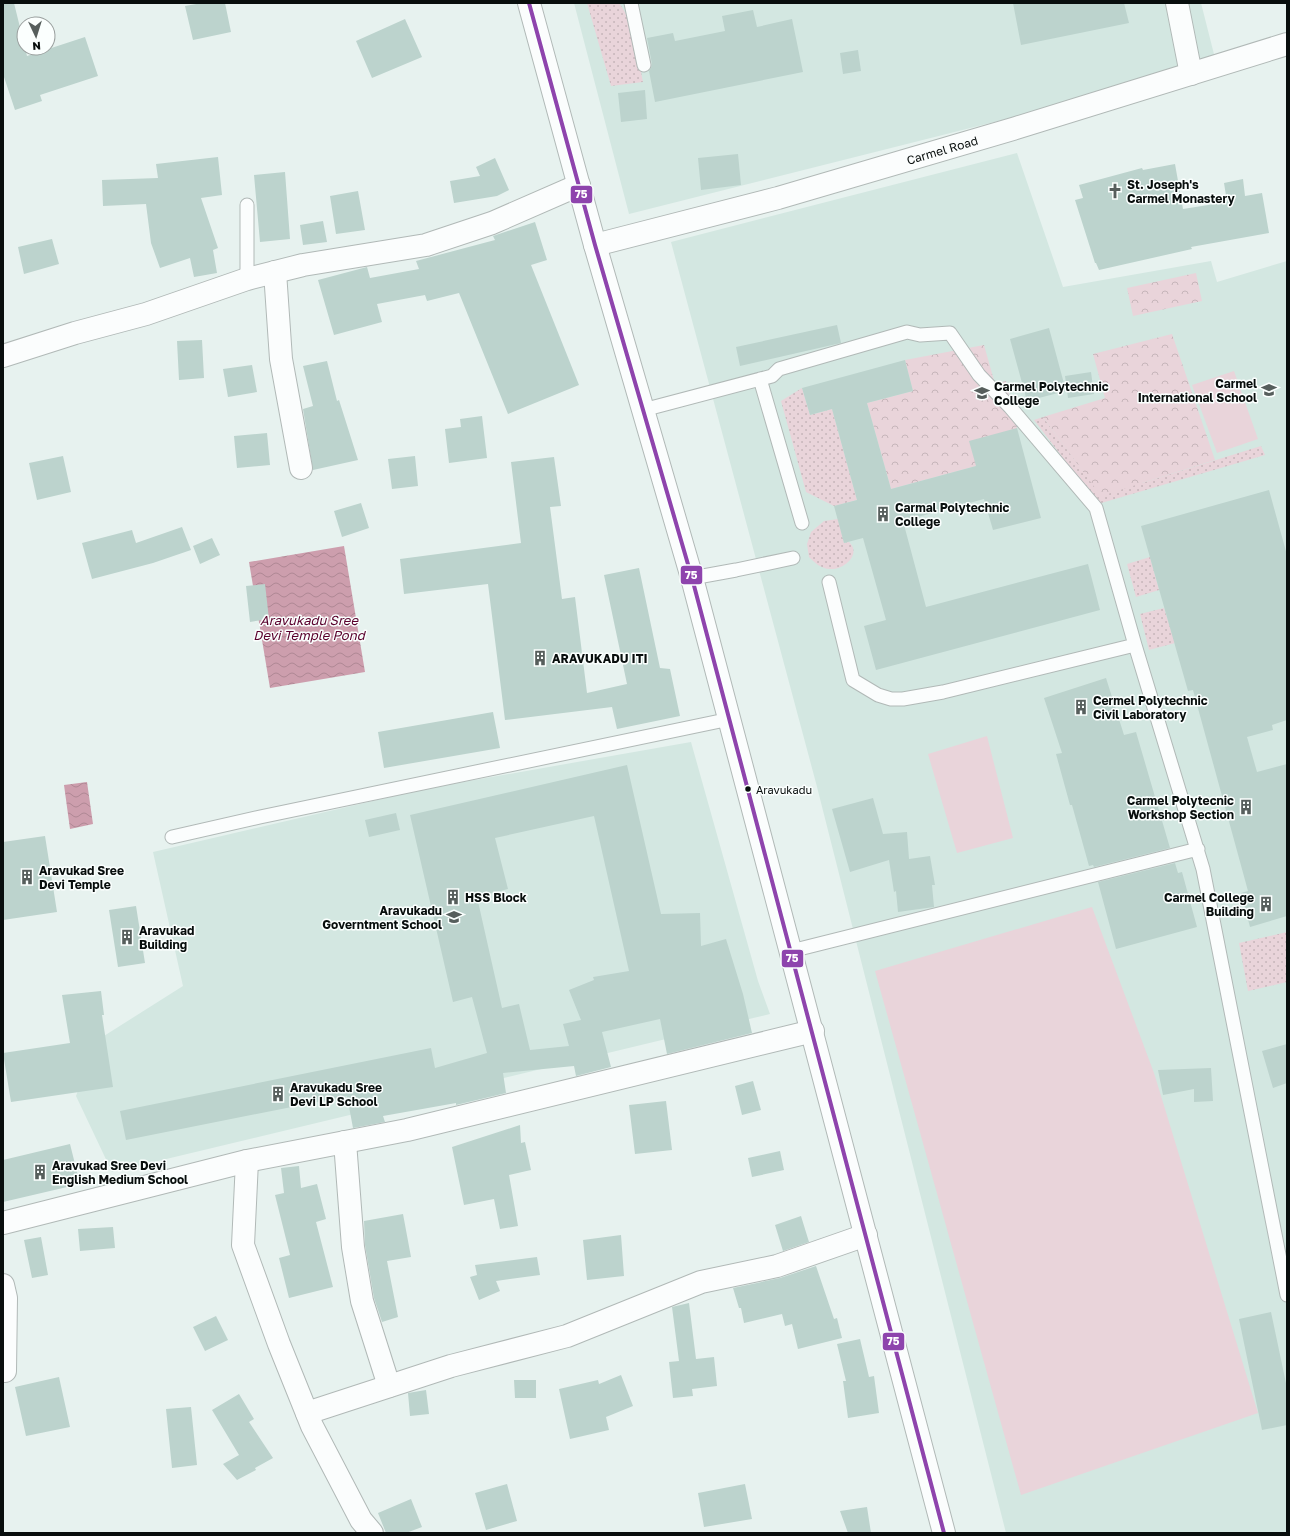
<svg xmlns="http://www.w3.org/2000/svg" width="1290" height="1536" font-family="'Golos Text',sans-serif">
	<style>
		.built { fill: #d3e7e1 }
		.grass { fill: url(#grass-dots) }
		.park { fill: url(#park-crowns) }
		.pitch { fill: #e9d4da }
		.water { fill: url(#water-waves) }
		.building { fill: #bcd3cd; fill-rule: evenodd }
		.lines { fill: none; stroke-linecap: round; stroke-linejoin: round }
		.service-casing { stroke: #b1b9b7; stroke-width: 15 }
		.minor-casing { stroke: #b1b9b7; stroke-width: 24 }
		.trunk-casing { stroke: #b1b9b7; stroke-width: 24 }
		.service { stroke: #fbfdfd; stroke-width: 13 }
		.minor { stroke: #fbfdfd; stroke-width: 22 }
		.trunk { stroke: #fbfdfd; stroke-width: 22 }
		.bus-1-casing { stroke: #fbfffe; stroke-width: 7 }
		.bus-1 { stroke: #8e44ad; stroke-width: 4 }
		.bus-dot { fill: #080e0d; stroke: #fbfffe; stroke-width: 1.5 }
		.labels { text-anchor: middle; dominant-baseline: central; stroke-width: 3; stroke-linejoin: round; paint-order: stroke }
		.bus-label { font-size: 11px; fill: #080e0d; stroke: #fbfffe; text-anchor: start }
		.street-label { font-size: 12px; fill: #080e0d; stroke: #fbfffe }
		.poi-label { font-size: 12px; font-weight: bold; fill: #080e0d; stroke: #fbfffe; text-anchor: start }
		.water-label { font-size: 13px; font-style: italic; fill: #59002c; stroke: #fbfffe }
		.line-badge { stroke: #fbfffe; stroke-width: 1.5 }
		.badge-label { font-size: 11px; text-anchor: middle; font-weight: bold; fill: #fff }
	</style>
	<defs>
		<pattern id="grass-dots" width="8" height="8" patternUnits="userSpaceOnUse"><rect width="8" height="8" fill="#e9d4da"/><path d="M2 2h.1M6 6h.1" fill="none" stroke="#c6b5ba" stroke-width="1.8" stroke-linecap="round"/></pattern>
		<pattern id="park-crowns" width="20" height="18" patternUnits="userSpaceOnUse"><rect width="20" height="18" fill="#e9d4da"/><path d="M2 6a3 3 0 1 1 6 0M12 15a3 3 0 1 1 6 0" fill="none" stroke="#c6b5ba"/></pattern>
		<pattern id="water-waves" width="16" height="10" patternUnits="userSpaceOnUse"><rect width="16" height="10" fill="#cd9ead"/><path d="M0 5q4-4 8 0t8 0" fill="none" stroke="#af8794"/></pattern>
	</defs>
	<rect width="100%" height="100%" fill="#e7f2ef"/>
	<path class="built" d="M574,3H1201L1217,66L629,214Z
		M1017,153L1063,287L1211,261L1217,282L1287,261V1533H1006L816,783L671,242Z
		M691,742L758,981L770,1014L112,1172L76,1096L96,1041L183,986L153,852L429,788Z"/>
	<path class="grass" d="M587,3H619C633,20 639,60 643,82L611,86Z
		M802,388L810,415L832,409L857,500L834,506L806,492L781,401Z
		M1043,417L1089,479L1083,469L1142,483L1261,446L1265,455L1098,504L1034,420Z
		M838,519L844,543L849,542C862,554 844,570 830,569C821,569 814,562 809,557L807,544L811,532L824,521Z
		M1150,557L1159,590L1136,597L1127,564Z
		M1164,608L1175,643L1149,650L1140,614Z
		M1287,932V982L1248,991L1239,943Z"/>
	<path class="park" d="M1196,273L1202,301L1133,316L1127,288Z
		M1172,334L1215,460L1101,496L1043,417L1105,398L1093,354Z
		M984,345L995,384L1006,381L1017,428L976,466L891,489L867,403L913,391L905,360Z"/>
	<path class="pitch" d="M1234,371L1258,439L1217,453L1192,385Z
		M987,736L1013,838L957,853L928,754Z
		M1092,907L1154,1073L1258,1413L1021,1495L875,971Z"/>
	<path class="water" d="M344,546L365,672L270,688L249,562Z
		M87,782L93,824L70,829L64,785Z"/>
	<path class="building" d="M3,3H14L27,56L85,37L98,76L40,95L42,101L15,110L3,74Z
		M202,3H225L231,32L193,40L185,6Z
		M1013,3H1124L1129,23L1021,45Z
		M753,10L757,27L792,19L803,72L655,102L649,71L651,68L652,64L647,38L673,33L675,41L725,31L722,16Z
		M405,19L422,57L372,78L356,41Z
		M858,50L861,71L843,74L840,53Z
		M645,90L647,119L621,122L618,93Z
		M738,154L741,185L701,190L698,158Z
		M218,157L222,195L201,198L218,248L213,250L217,273L194,277L190,258L160,268L151,243L146,204L103,206L102,180L158,178L156,164Z
		M495,158L509,190L497,196L454,203L450,181L480,176L476,167Z
		M1175,164L1183,209L1227,202L1224,183L1243,179L1245,196L1262,193L1269,233L1191,247L1192,249L1099,270L1096,263H1095L1075,200L1083,198L1079,185L1142,168L1143,170Z
		M285,172L290,239L260,242L254,175Z
		M358,191L365,230L336,234L330,196Z
		M323,221L327,242L303,245L300,225Z
		M535,222L547,260L531,265L579,385L508,414L459,293L427,301L425,295L377,304L382,322L334,335L318,280L367,267L370,278L419,269L416,261L495,240L493,236Z
		M52,239L59,264L24,274L18,247Z
		M837,325L841,343L740,366L736,347Z
		M1049,328L1066,391L1027,401L1010,339Z
		M202,340L204,378L179,380L177,341Z
		M905,360L913,391L867,403L891,489L976,466L969,441L1017,428L1041,518L993,530L984,499L903,521L926,607L1088,564L1100,610L876,670L864,626L886,620L863,538L844,543L834,506L857,500L832,409L810,415L802,388Z
		M327,361L337,401L339,400L358,460L313,470L303,409L313,406L303,366Z
		M252,365L257,392L228,397L223,369Z
		M1091,372L1094,394L1068,398L1065,376Z
		M482,416L487,458L449,463L445,429L461,427L460,419Z
		M267,433L270,465L237,468L234,436Z
		M63,456L71,492L37,500L29,463Z
		M415,456L418,486L392,489L388,459Z
		M554,457L561,506L550,507L562,599L575,597L587,693L627,684L604,575L639,568L660,668L670,669L680,716L617,729L612,707L505,720L488,584L404,594L400,559L521,543L511,462Z
		M1269,490L1287,555V720L1272,725L1273,730L1247,737L1257,772L1287,764V916L1250,927L1241,893L1248,891L1193,690L1188,691L1141,526Z
		M361,503L369,528L342,537L334,511Z
		M182,527L191,550L153,563L92,579L82,543L132,530L136,543Z
		M212,538L220,555L200,564L193,546Z
		M265,584L269,619L250,622L246,586Z
		M1106,678L1124,735L1136,732L1170,848L1094,867L1093,865L1089,866L1072,805H1070L1056,754L1062,753L1044,698Z
		M493,712L500,748L384,768L378,732Z
		M627,765L661,914L700,913L701,946L726,939L743,994L752,1033L667,1054L660,1019L602,1032L611,1067L576,1076L574,1066L503,1073L506,1093L456,1105V1103L383,1116L385,1122L353,1128L347,1096L126,1140L120,1111L431,1048L435,1068L487,1053L472,997L453,1002L410,815ZM594,816L629,971L593,977L594,980L569,990L581,1020L563,1024L569,1046L530,1050L519,1004L502,1008L477,897L508,889L495,838Z
		M873,798L883,834L907,832L909,859L930,856L935,885H932L934,907L898,912L896,891L894,892L889,860L850,872L832,809Z
		M396,813L400,830L369,837L365,820Z
		M45,836L57,912L3,920V842Z
		M1175,863L1178,873L1182,872L1197,927L1116,949L1098,882Z
		M136,906L145,963L118,967L109,910Z
		M101,991L104,1015H102L113,1087L11,1102L3,1053L70,1043L62,995Z
		M1287,1044V1083L1273,1088L1262,1051Z
		M1211,1068L1213,1101L1194,1102V1089L1163,1095L1158,1070Z
		M753,1081L761,1110L742,1115L735,1086Z
		M666,1101L672,1150L635,1154L629,1105Z
		M520,1125L521,1143L525,1142L531,1170L509,1175L518,1226L500,1229L494,1199L464,1205L452,1147Z
		M70,1144L80,1184L3,1202V1160Z
		M780,1151L784,1170L752,1177L748,1158Z
		M299,1166L301,1188L317,1184L326,1219L316,1222L333,1287L289,1298L279,1258L290,1255L275,1195L284,1193L281,1168Z
		M403,1214L411,1257L387,1261L398,1317L382,1322L374,1298L365,1245L364,1221Z
		M801,1216L809,1242L783,1251L775,1225Z
		M113,1227L115,1248L80,1251L78,1229Z
		M621,1235L624,1276L587,1280L583,1240Z
		M41,1237L48,1275L32,1278L24,1240Z
		M537,1257L540,1275L496,1281L500,1291L479,1300L470,1277L477,1275L475,1265Z
		M816,1266L834,1319L837,1318L842,1338L798,1349L792,1324L785,1326L782,1314L744,1323L741,1308H739L733,1288L780,1278Z
		M689,1303L696,1359L714,1357L717,1386L692,1389L693,1396L673,1398L669,1362L679,1361L672,1307Z
		M1271,1312L1287,1388V1425L1262,1430L1239,1319Z
		M216,1316L228,1340L205,1351L193,1327Z
		M860,1339L869,1377L874,1376L879,1413L848,1418L843,1381H846L837,1344Z
		M621,1375L633,1406L606,1417L609,1430L570,1439L559,1389L598,1380L599,1384Z
		M59,1377L70,1427L26,1436L15,1387Z
		M514,1380H536V1398H515Z
		M426,1390L429,1414L410,1416L408,1393Z
		M239,1394L254,1419L249,1422L273,1458L255,1468L256,1470L237,1480L223,1464L239,1455L212,1410Z
		M191,1407L197,1465L172,1468L166,1409Z
		M507,1484L517,1521L486,1530L475,1493Z
		M745,1484L752,1519L704,1527L698,1493Z
		M411,1499L422,1527L406,1533H386L378,1513Z
		M867,1507L871,1533H848L840,1511Z"/>
	<g class="lines">
		<g class="service-casing">
			<path id="service" d="M631,3L644,65
				M247,279V205
				M760,379L802,523
				M643,410L772,376L779,369L907,332L920,335L950,333L979,375L1010,407L1096,508L1135,645L1203,869L1287,1295
				M692,578L736,570L793,558
				M829,582L853,680L878,695L891,699H903L943,692L1135,645
				M172,837L260,817L730,719
				M791,951L1198,849"/>
		</g>
		<g class="minor-casing">
			<g id="minor">
				<path d="M1177,3L1191,74"/>
				<path id="s1" d="M595,245L778,198L1016,128L1287,44"/>
				<path d="M275,272L281,359L301,468"/>
				<path d="M3,356L75,333L146,314L247,279L303,265L426,245L492,223L579,185"/>
				<path d="M345,1142L353,1247L362,1301L389,1386"/>
				<path d="M247,1161L243,1245L279,1344L312,1426L361,1520L372,1533"/>
				<path d="M3,1223L247,1161L407,1130L813,1031"/>
				<path d="M3,1285L6,1298L5,1371H3"/>
				<path d="M307,1413L451,1366L567,1336L701,1282L777,1266L866,1235"/>
			</g>
		</g>
		<g class="trunk-casing">
			<path id="trunk" d="M529,3L595,245L692,578L944,1533"/>
		</g>
		<use href="#service" class="service"/>
		<use href="#minor" class="minor"/>
		<use href="#trunk" class="trunk"/>
		<g class="bus-1-casing">
			<path id="bus-1" d="M529,3L595,245L692,578L944,1533"/>
		</g>
		<use href="#bus-1" class="bus-1"/>
	</g>
	<defs>
		<g id="church-bare" transform="scale(1.2)"><path d="M-1.2-6h2.4v3.5h3.3v2.4h-3.3V6h-2.4V-.1h-3.3v-2.4h3.3Z" fill="#565e5c" stroke="#fbfffe" stroke-width="2.5" paint-order="stroke"/></g>
		<g id="school-bare" transform="scale(1.2)"><path d="M0-5L7-2L0 1L-7-2ZM-4 1L0 2.5L4 1V4Q0 6-4 4Z" fill="#565e5c" stroke="#fbfffe" stroke-width="2.5" paint-order="stroke"/></g>
		<g id="university-bare" transform="scale(1.2)"><path d="M0-5L7-2L0 1L-7-2ZM-4 1L0 2.5L4 1V4Q0 6-4 4Z" fill="#565e5c" stroke="#fbfffe" stroke-width="2.5" paint-order="stroke"/></g>
		<g id="building-bare" transform="scale(1.2)"><path d="M-4-6H4V6H1V3H-1V6H-4ZM-2.5-4.3h1.7v1.8h-1.7ZM.8-4.3h1.7v1.8H.8ZM-2.5-1h1.7V.8h-1.7ZM.8-1h1.7V.8H.8Z" fill="#565e5c" stroke="#fbfffe" stroke-width="2.5" paint-order="stroke"/></g>
	</defs>
	<g fill-rule="evenodd">
		<use href="#church-bare" x="1115" y="191"/>
		<use href="#school-bare" x="1269" y="390"/>
		<use href="#university-bare" x="982" y="393"/>
		<use href="#building-bare" x="883" y="514"/>
		<use href="#building-bare" x="540" y="658"/>
		<use href="#building-bare" x="1081" y="707"/>
		<use href="#building-bare" x="1246" y="807"/>
		<use href="#building-bare" x="27" y="877"/>
		<use href="#building-bare" x="453" y="897"/>
		<use href="#building-bare" x="1266" y="904"/>
		<use href="#school-bare" x="454" y="917"/>
		<use href="#building-bare" x="127" y="937"/>
		<use href="#building-bare" x="278" y="1094"/>
		<use href="#building-bare" x="40" y="1172"/>
	</g>
	<circle class="bus-dot" cx="748" cy="789" r="3.5"/>
	<g class="labels">
		<g class="bus-label">
			<text x="756" y="789">Aravukadu</text>
		</g>
		<g class="street-label">
			<text stroke="none"><textPath href="#s1" startOffset="360">Carmel Road</textPath></text>
		</g>
		<g class="poi-label">
			<text x="1127" y="184">St. Joseph's<tspan x="1127" dy="14">Carmel Monastery</tspan></text>
			<text x="1257" y="383" text-anchor="end">Carmel<tspan x="1257" dy="14">International School</tspan></text>
			<text x="994" y="386">Carmel Polytechnic<tspan x="994" dy="14">College</tspan></text>
			<text x="895" y="507">Carmal Polytechnic<tspan x="895" dy="14">College</tspan></text>
			<text x="552" y="658">ARAVUKADU ITI</text>
			<text x="1093" y="700">Cermel Polytechnic<tspan x="1093" dy="14">Civil Laboratory</tspan></text>
			<text x="1234" y="800" text-anchor="end">Carmel Polytecnic<tspan x="1234" dy="14">Workshop Section</tspan></text>
			<text x="39" y="870">Aravukad Sree<tspan x="39" dy="14">Devi Temple</tspan></text>
			<text x="465" y="897">HSS Block</text>
			<text x="1254" y="897" text-anchor="end">Carmel College<tspan x="1254" dy="14">Building</tspan></text>
			<text x="442" y="910" text-anchor="end">Aravukadu<tspan x="442" dy="14">Governtment School</tspan></text>
			<text x="139" y="930">Aravukad<tspan x="139" dy="14">Building</tspan></text>
			<text x="290" y="1087">Aravukadu Sree<tspan x="290" dy="14">Devi LP School</tspan></text>
			<text x="52" y="1165">Aravukad Sree Devi<tspan x="52" dy="14">English Medium School</tspan></text>
		</g>
		<g class="water-label">
			<text x="309" y="620">Aravukadu Sree<tspan x="309" dy="15">Devi Temple Pond</tspan></text>
		</g>
	</g>
	<g class="line-badge">
		<rect x="570" y="185" width="23" height="19" rx="4" fill="#8e44ad"/>
		<rect x="680" y="565" width="23" height="20" rx="4" fill="#8e44ad"/>
		<rect x="781" y="949" width="23" height="19" rx="4" fill="#8e44ad"/>
		<rect x="882" y="1332" width="23" height="19" rx="4" fill="#8e44ad"/>
	</g>
	<g class="badge-label">
		<text x="581" y="198">75</text>
		<text x="691" y="579">75</text>
		<text x="792" y="962">75</text>
		<text x="893" y="1345">75</text>
	</g>
	<rect width="1290" height="1536" fill="none" stroke="#080e0d" stroke-width="8"/>
	<g transform="translate(36 36) rotate(176)"><circle r="19" fill="#fbfffe" stroke="#9a9f9e"/>
	<path d="M0-3L7 15L0 10L-7 15Z" fill="#565e5c"/>
	<text y="-6" font-size="11" font-weight="bold" text-anchor="middle" fill="#080e0d">N</text>
	</g>
</svg>
